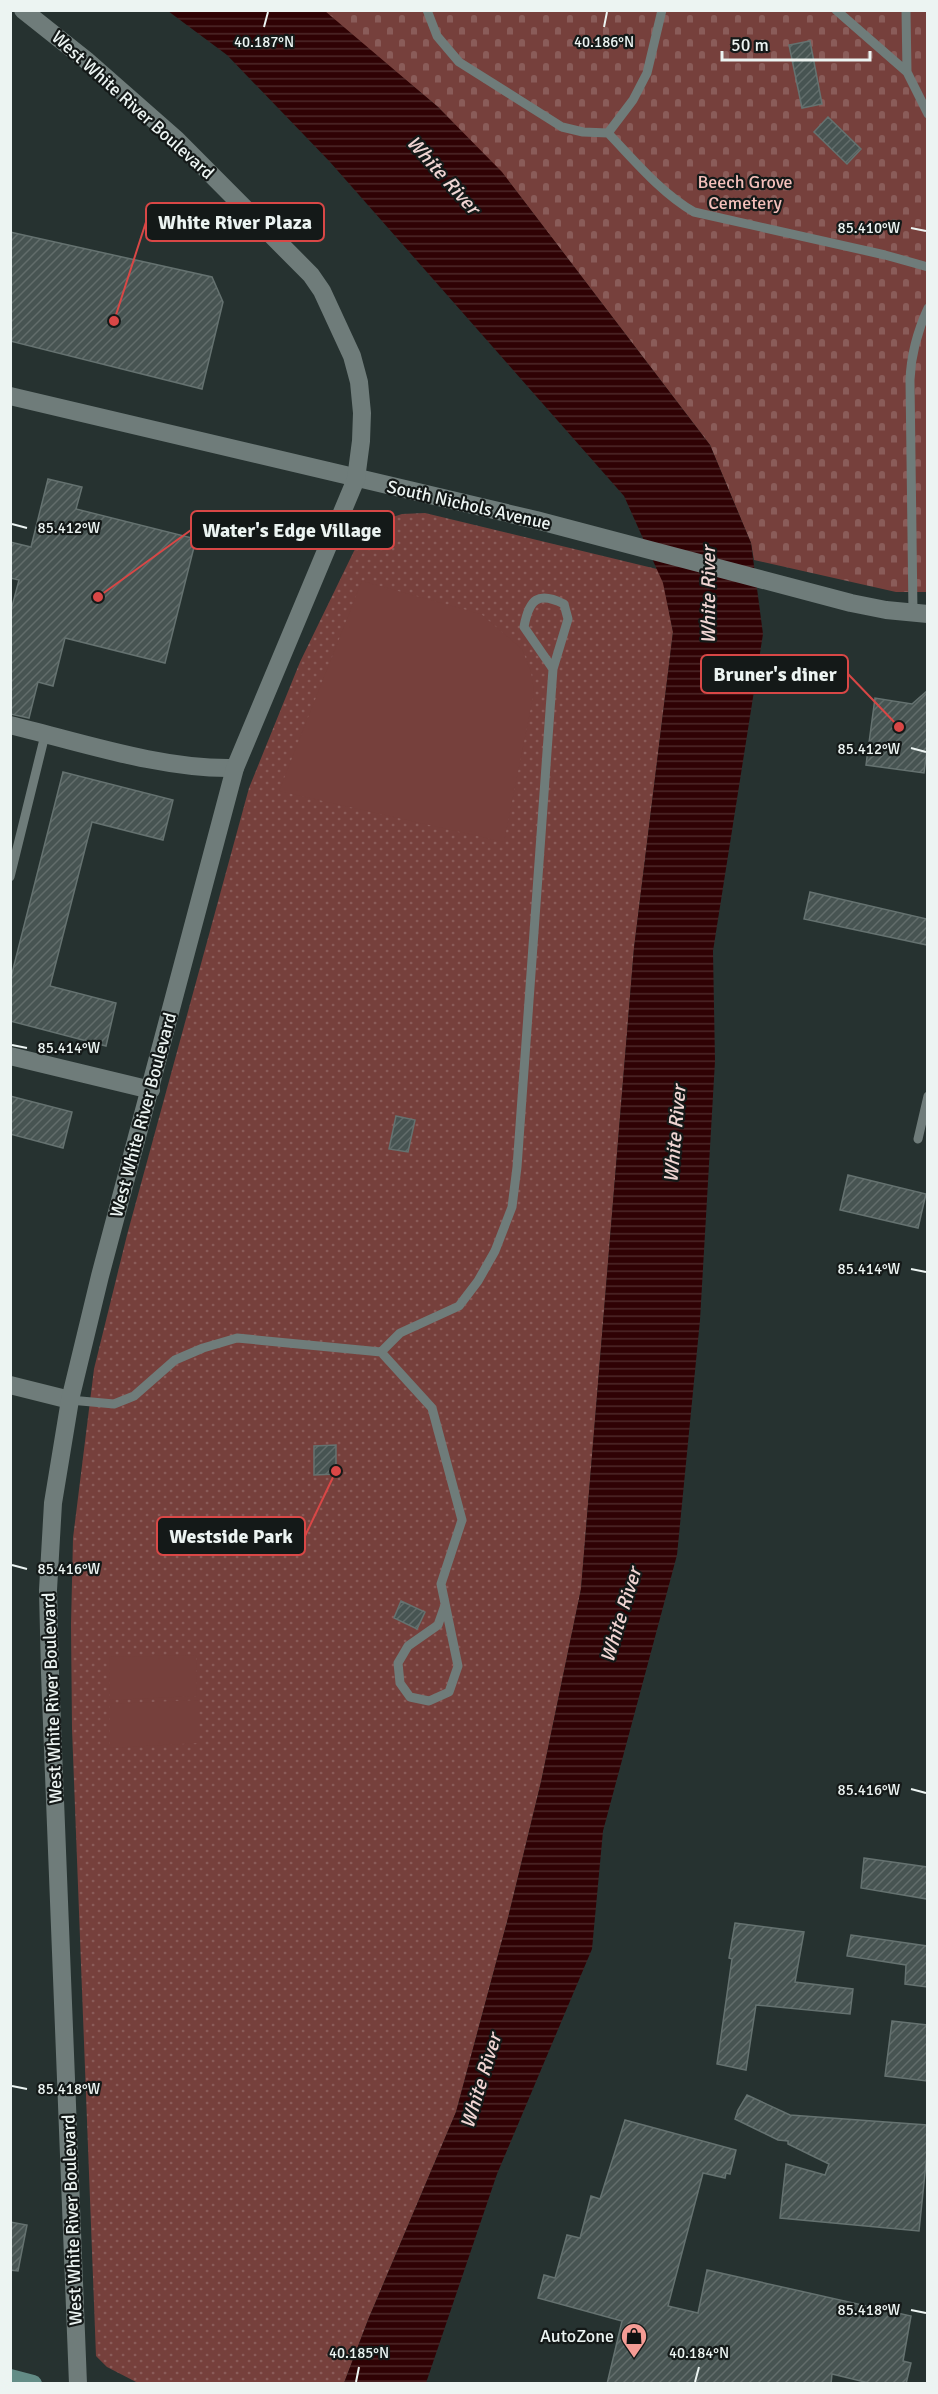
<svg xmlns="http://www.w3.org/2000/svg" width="938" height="2394" font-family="Signika,sans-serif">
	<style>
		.cemetery { fill: url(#cemetery-stones) }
		.park { fill: url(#park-dots) }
		.pitch { fill: #76403c }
		.water { fill: url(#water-rules) }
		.building { fill: url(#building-hatch); stroke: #657270; stroke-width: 1.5 }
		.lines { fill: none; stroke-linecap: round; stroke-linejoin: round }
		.service { stroke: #6f7c7a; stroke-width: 9 }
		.minor { stroke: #6f7c7a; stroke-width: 18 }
		.tertiary { stroke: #6f7c7a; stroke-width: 18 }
		.secondary { stroke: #638c86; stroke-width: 18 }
		.ticks { fill: none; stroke: #ecf4f2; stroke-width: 2 }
		.labels { text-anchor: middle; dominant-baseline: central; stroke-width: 4.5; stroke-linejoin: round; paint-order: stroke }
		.street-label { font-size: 18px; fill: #ecf4f2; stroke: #141918 }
		.park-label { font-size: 18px; fill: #f4c0bb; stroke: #141918 }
		.poi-label { font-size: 18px; fill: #ecf4f2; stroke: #141918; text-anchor: end }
		.water-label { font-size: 20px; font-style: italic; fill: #f0d5d3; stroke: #141918 }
		.ticks-label { font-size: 15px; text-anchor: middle; fill: #ecf4f2; stroke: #141918; stroke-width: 4.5; stroke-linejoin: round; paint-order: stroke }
		.leader { fill: none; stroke: #d94746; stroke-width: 2 }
		.callout-dot { fill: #d94746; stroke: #141918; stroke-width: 2 }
		.callout { fill: #141918; stroke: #d94746; stroke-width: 2 }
		.callout-label { font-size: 20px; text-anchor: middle; font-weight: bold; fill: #ecf4f2 }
	</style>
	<defs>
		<pattern id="cemetery-stones" width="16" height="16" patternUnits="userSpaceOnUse" patternTransform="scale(1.5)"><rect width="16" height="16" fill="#76403c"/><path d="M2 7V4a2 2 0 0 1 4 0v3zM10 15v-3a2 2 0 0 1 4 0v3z" fill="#8a5c59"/></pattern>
		<pattern id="park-dots" width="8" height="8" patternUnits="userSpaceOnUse" patternTransform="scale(1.5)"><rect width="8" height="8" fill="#76403c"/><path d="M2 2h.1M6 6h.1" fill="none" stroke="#8a5c59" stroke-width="1.8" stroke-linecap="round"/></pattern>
		<pattern id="water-rules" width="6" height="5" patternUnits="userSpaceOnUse" patternTransform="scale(1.5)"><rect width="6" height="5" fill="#2f0204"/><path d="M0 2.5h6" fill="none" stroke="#4d2829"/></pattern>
		<pattern id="building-hatch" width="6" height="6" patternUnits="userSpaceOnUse" patternTransform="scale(1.5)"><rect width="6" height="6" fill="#475452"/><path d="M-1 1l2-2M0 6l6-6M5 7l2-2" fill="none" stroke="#626d6b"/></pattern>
	</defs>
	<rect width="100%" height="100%" fill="#263230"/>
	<path class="cemetery" d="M323,11H927V592H896L754,560L751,543L710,445L510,183L438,107Z"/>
	<path class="park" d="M425,513L661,570L673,632L634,948L581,1589L541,1782L508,1918L456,2112L368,2320L344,2383H138L107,2367L96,2356L72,1729L71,1625L73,1538L94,1369L127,1235L249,788L300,662L354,551L374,523L402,514Z"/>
	<path class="pitch" d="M362,581L481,614L522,649L531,672L534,692L504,842L279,791Z
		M196,1655L197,1696L110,1700L109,1657Z
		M198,1700V1743L110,1748V1704Z"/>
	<path class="water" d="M168,11H325L438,107L502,172L710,445L751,543L763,634L713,951L715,1061L700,1320L677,1555L603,1831L592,1949L497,2174L426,2383H344L368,2320L456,2112L508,1918L541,1782L581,1589L634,948L673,632L663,583L624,496L330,162L227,55Z"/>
	<path class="building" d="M810,41L822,104L802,108L789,45Z
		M828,117L861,149L847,164L814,132Z
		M10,232L212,277L223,302L202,389L10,341Z
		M48,479L82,487L76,509L196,539L165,663L65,638L53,686L38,682L29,718L10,714V614L19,580L10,578V542L31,547Z
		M927,691V750L924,773L866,765L875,698L912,704Z
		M63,772L173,800L163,840L92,822L50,986L116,1003L106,1046L10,1021V981Z
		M810,892L927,919V945L804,919Z
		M10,1096L72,1112L63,1148L10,1134Z
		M396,1116L415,1120L408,1152L389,1149Z
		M848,1175L926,1194L918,1228L840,1210Z
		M336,1445V1474L314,1475V1446Z
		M401,1601L425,1612L417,1629L394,1618Z
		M864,1858L927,1867V1899L861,1888Z
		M735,1923L804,1932L795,1982L853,1989L850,2014L756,2005L746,2070L717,2064L732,1959L729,1958Z
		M851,1935L927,1946V1987L905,1984L906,1965L847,1956Z
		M892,2021L927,2025V2081L885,2076Z
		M747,2095L790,2115L927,2125V2154L919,2231L780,2218L786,2164L825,2175L829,2164L788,2144V2141L778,2140L735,2119L738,2110Z
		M625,2120L736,2150L730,2174L726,2173L725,2178L703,2173L668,2306L698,2313L707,2270L911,2316L903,2361L911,2363L906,2384H873L832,2374L831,2384H607L622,2321L538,2298L544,2275L555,2278L567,2235L580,2238L591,2196L600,2199Z
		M10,2222L27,2225L18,2271L10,2270Z"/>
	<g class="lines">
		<path class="service" d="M427,10L437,36L459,62L562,127L583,132L608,133L633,100L647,73L662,10
			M836,10L907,72
			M906,10L907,72L928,114
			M608,133C634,160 661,193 694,212L885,255L928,267
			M913,613L910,380C911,353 917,332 928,308
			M10,877L45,735
			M918,1139L928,1096
			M381,1352L400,1333L459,1306L478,1281L495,1251L512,1207L517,1167L553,669L568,619L564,604C538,591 529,599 524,627L553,669
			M70,1400L114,1404L134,1396L175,1360L203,1348L237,1338L381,1352L432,1408L462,1520L441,1584L458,1666L449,1692L429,1701L410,1697L400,1683L398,1663L408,1646L438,1625L445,1605"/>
		<path class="minor" d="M10,396L536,520L851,603L886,610L928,614
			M10,725C80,742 163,770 235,768
			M10,1056L151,1090
			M10,1385L70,1400"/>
		<path class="tertiary" d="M23,10L86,60L177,140L311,275L322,291L352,356L359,382L362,413L361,441L356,479L235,768L100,1276L70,1400L53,1503L48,1590L50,1673L78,2384"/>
		<path class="secondary" d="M10,2378L33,2384"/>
	</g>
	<path class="ticks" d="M264,27L268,12M604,27L607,12M911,228L926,231M12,524L27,528M911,748L926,752M12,1045L27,1048M911,1269L926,1272M12,1565L27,1569M911,1789L926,1793M12,2086L27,2089M911,2310L926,2313M356,2382L359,2367M695,2382L699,2367"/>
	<defs>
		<g id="shop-pin" transform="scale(1.35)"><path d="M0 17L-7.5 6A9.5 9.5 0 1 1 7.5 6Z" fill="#f59c95" stroke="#141918"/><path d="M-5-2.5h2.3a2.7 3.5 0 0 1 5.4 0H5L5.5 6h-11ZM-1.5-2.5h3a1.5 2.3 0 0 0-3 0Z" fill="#111"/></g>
	</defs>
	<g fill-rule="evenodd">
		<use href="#shop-pin" x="634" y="2336"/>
	</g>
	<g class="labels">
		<g class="street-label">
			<text transform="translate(133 105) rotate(42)">West White River Boulevard</text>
			<text transform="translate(469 505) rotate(13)">South Nichols Avenue</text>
			<text transform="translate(143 1115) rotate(-75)">West White River Boulevard</text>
			<text transform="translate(52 1698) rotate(-92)">West White River Boulevard</text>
			<text transform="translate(72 2220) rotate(-92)">West White River Boulevard</text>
		</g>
		<g class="park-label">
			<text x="745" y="182">Beech Grove<tspan x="745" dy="21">Cemetery</tspan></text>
		</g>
		<g class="poi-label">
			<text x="614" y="2336">AutoZone</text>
		</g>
		<g class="water-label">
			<text transform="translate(443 175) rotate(48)">White River</text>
			<text transform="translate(708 595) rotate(-90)">White River</text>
			<text transform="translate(675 1134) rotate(-85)">White River</text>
			<text transform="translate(621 1615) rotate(-73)">White River</text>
			<text transform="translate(481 2081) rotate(-73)">White River</text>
		</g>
	</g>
	<g class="ticks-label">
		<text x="264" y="47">40.187°N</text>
		<text x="604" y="47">40.186°N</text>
		<text x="869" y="233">85.410°W</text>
		<text x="69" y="533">85.412°W</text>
		<text x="869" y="754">85.412°W</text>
		<text x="69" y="1053">85.414°W</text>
		<text x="869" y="1274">85.414°W</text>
		<text x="69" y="1574">85.416°W</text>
		<text x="869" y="1795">85.416°W</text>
		<text x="69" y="2094">85.418°W</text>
		<text x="869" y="2315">85.418°W</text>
		<text x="359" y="2358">40.185°N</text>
		<text x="699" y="2358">40.184°N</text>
	</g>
	<path class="leader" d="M114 321L146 222M98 597L191 530M899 727L848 674M336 1471L305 1536"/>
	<g class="callout-dot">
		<circle cx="114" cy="321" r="6"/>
		<circle cx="98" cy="597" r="6"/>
		<circle cx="899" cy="727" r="6"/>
		<circle cx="336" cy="1471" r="6"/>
	</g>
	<g class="callout">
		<rect x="146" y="203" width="178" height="38" rx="6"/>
		<rect x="191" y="511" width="203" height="38" rx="6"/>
		<rect x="701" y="655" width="147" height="38" rx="6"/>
		<rect x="157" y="1517" width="148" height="38" rx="6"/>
	</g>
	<g class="callout-label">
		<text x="235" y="229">White River Plaza</text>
		<text x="292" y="537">Water's Edge Village</text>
		<text x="775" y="681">Bruner's diner</text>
		<text x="231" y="1543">Westside Park</text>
	</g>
	<rect width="938" height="2394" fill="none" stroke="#ecf4f2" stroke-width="24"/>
	<path d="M722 51v9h148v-9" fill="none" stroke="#ecf4f2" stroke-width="3"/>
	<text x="731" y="51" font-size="18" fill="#ecf4f2" stroke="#141918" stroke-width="4.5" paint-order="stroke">50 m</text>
</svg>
